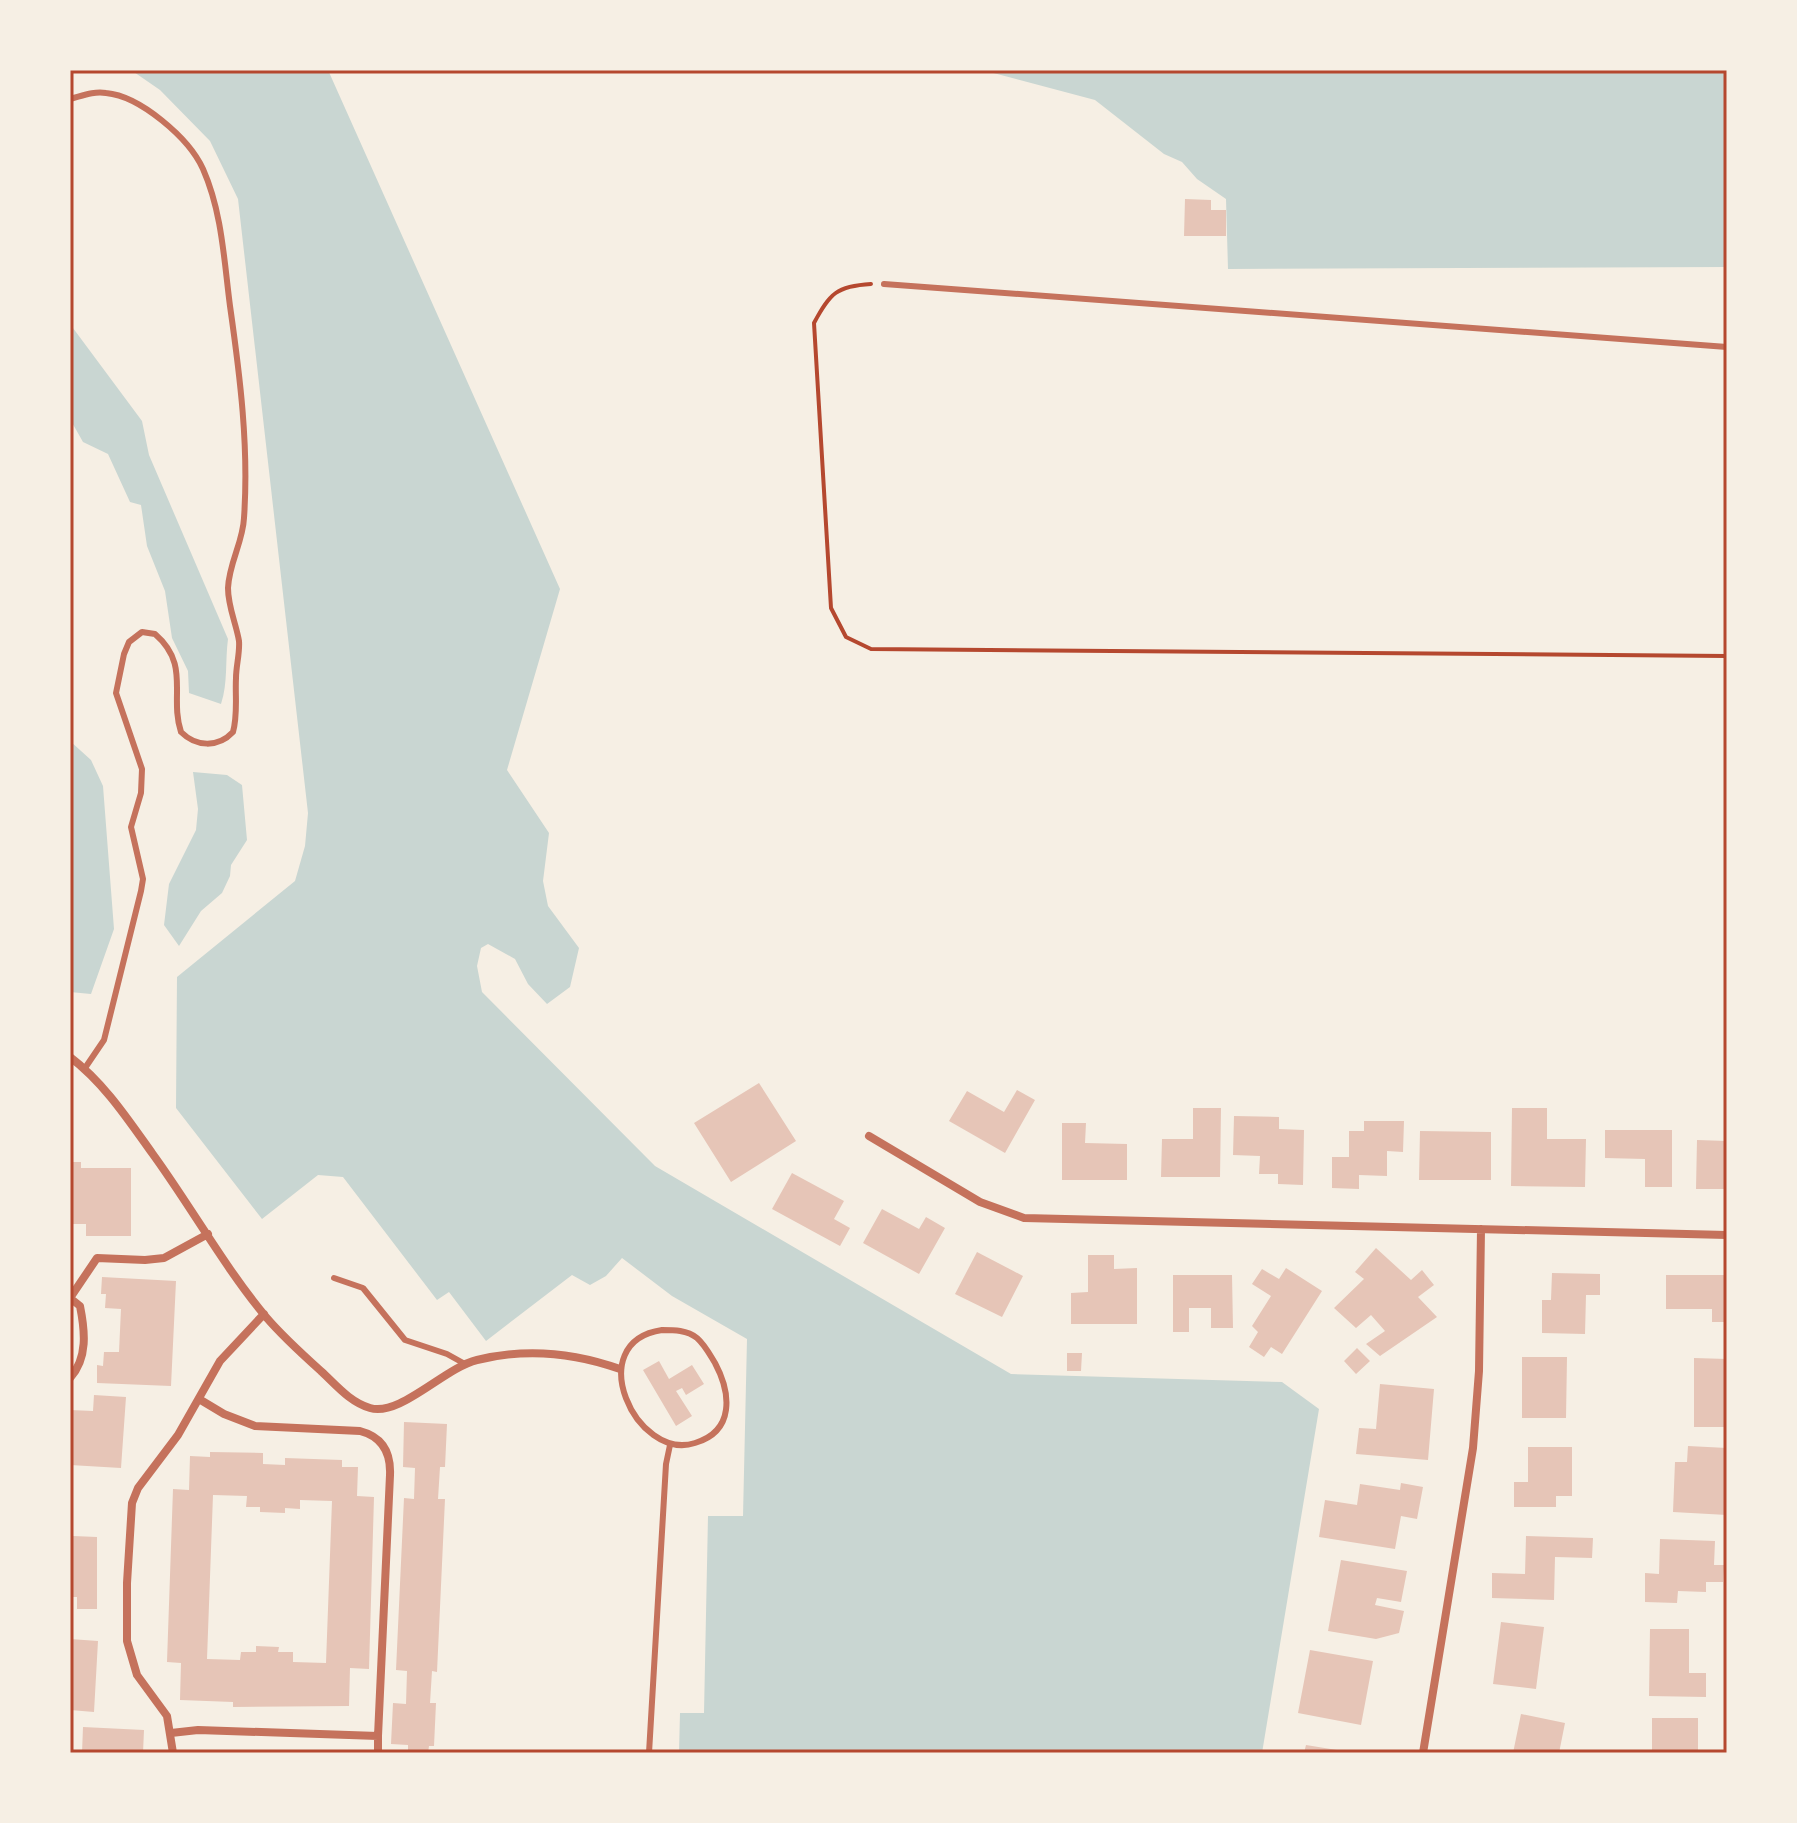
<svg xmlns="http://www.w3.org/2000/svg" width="1797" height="1823" font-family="Quicksand,sans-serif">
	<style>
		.water { fill: #c9d6d2 }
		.building { fill: #e6c5b7; fill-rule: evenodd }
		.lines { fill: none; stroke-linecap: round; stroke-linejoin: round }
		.path { stroke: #b5482f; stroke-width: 4 }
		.service { stroke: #c5725c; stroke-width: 6 }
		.minor { stroke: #c5725c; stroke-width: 8 }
		.neatline { fill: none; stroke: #b5482f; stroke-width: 3 }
	</style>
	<rect width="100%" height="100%" fill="#f6efe4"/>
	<path class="water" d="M131,70H328L560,589L507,770L549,833L543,881L548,906L579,948L570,987L547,1004L528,984L515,959L488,944L481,948L477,966L482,992L655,1166L1011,1374L1282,1382L1319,1409L1262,1753H679L680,1713H704L708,1516H743L747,1339L672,1296L622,1258L606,1276L590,1285L572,1275L486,1341L449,1292L437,1300L343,1177L318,1175L262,1219L176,1108L177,977L295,881L305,846L308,813L238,199L210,141L160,90Z
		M982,70H1727V267L1228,269L1226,199L1197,179L1182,162L1164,154L1095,100Z
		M70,324L142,421L149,455L228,639C225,661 228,683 221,704L189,693L188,671L172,638L165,591L147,546L141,505L130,502L108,454L83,442L70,419Z
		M70,741L91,760L103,786L114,929L91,994L70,992Z
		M193,772L227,775L242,785L247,840L231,865L230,876L222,893L201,911L179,946L164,925L169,884L196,830L198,809Z"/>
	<path class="building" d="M1185,199L1211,200V210H1226V236H1184Z
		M759,1083L796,1141L731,1182L694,1123Z
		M1017,1090L1035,1100L1005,1153L949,1121L967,1091L1004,1112Z
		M1193,1108H1221L1220,1177H1161L1162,1139H1193Z
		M1512,1108H1547V1139H1586L1585,1187L1511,1186Z
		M1234,1116L1279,1117V1129L1304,1130L1303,1185L1278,1184V1174H1259L1260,1156L1233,1155Z
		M1364,1121H1404L1403,1152L1387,1151V1176L1359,1175V1189L1332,1188V1157H1349V1131H1364Z
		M1062,1123H1086L1085,1143L1127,1144V1180H1062Z
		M1605,1130H1672V1187H1645V1159L1605,1158Z
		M1420,1131L1491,1132V1180H1419Z
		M1697,1140L1727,1141V1189H1696Z
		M70,1162H81V1168H131V1236H86V1224H70Z
		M792,1173L844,1201L834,1219L850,1228L840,1246L772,1209Z
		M882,1209L919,1229L926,1217L945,1228L919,1274L863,1243Z
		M1376,1248L1411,1280L1422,1270L1434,1285L1418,1297L1437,1317L1380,1356L1366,1344L1385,1331L1371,1315L1356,1328L1334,1308L1364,1279L1355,1272Z
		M977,1252L1023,1276L1002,1317L955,1294Z
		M1088,1255H1114V1269L1137,1268V1324H1071V1293L1088,1292Z
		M1286,1268L1322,1291L1282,1354L1271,1347L1264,1357L1249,1347L1258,1332L1252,1326L1271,1296L1252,1284L1262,1269L1279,1279Z
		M1552,1273L1600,1274V1295H1586L1585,1334L1542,1333V1300H1551Z
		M1173,1275H1232L1233,1328H1211V1308H1189V1332H1173Z
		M1666,1275H1727V1322H1712V1309H1666Z
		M102,1277L176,1281L171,1386L97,1383V1365L103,1366L104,1352H119L121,1309L105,1308L106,1294H101Z
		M1357,1348L1370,1361L1356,1374L1344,1361Z
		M1067,1353H1082L1081,1371H1067Z
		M1522,1357H1567L1566,1418H1522Z
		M1694,1358L1727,1359V1427H1694Z
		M659,1361L669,1379L692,1365L704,1384L686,1395L682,1388L676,1391L692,1416L676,1426L643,1370Z
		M1380,1384L1434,1389L1428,1460L1356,1454L1359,1428L1376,1429Z
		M94,1395L126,1397L121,1468L70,1465V1410L93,1411Z
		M404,1422L447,1424L445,1467H440L438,1499H445L437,1672L432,1671L430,1703H436L434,1746H429L428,1753H408V1745L391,1744L393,1703L406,1704L407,1671L396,1670L404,1498L414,1499L415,1468L403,1467Z
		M1688,1446L1727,1448V1515L1673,1512L1675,1462H1687Z
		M1528,1447H1572V1496H1556V1507H1514V1482H1528Z
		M210,1452L263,1453V1464L285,1465V1458L342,1460V1467H358L357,1496L374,1497L369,1669L350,1668L349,1706L233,1707V1702L180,1700L181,1663L167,1662L173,1489L189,1490L190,1456L210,1457ZM213,1495L247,1496L246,1507H260V1512L285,1513V1508L300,1509V1500L332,1501L326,1663L293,1662V1652H278L279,1647L256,1646V1652H241L240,1660L207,1659Z
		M1401,1483L1423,1487L1417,1519L1401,1516L1395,1549L1319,1537L1325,1500L1357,1505L1360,1484L1400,1490Z
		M73,1536L97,1537V1609H77V1597H70Z
		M1526,1536L1593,1538L1592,1558L1555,1557L1554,1600L1492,1598V1573L1525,1574Z
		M1660,1539L1715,1541L1714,1565H1724L1723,1582H1706V1592L1678,1591L1677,1603L1645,1602V1573L1659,1574Z
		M1341,1560L1407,1571L1401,1602L1377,1598L1375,1605L1404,1611L1399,1633L1376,1639L1328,1631Z
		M1501,1622L1544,1627L1536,1689L1493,1684Z
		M1650,1629H1689V1673H1706V1697L1649,1696Z
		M70,1639L98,1641L94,1712L70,1710Z
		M1310,1650L1373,1661L1361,1725L1298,1713Z
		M1521,1714L1565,1723L1559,1753H1513Z
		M1652,1718H1698V1753H1652Z
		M83,1727L144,1730L143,1753H82Z
		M1306,1745L1343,1751V1753H1304Z"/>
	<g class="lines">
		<path class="path" d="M871,284C837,286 830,293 814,323L831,608L846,637L871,649L1727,656"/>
		<path class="service" d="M70,99C82,96 93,91 106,93C140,96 189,138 203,169C222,212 224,260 230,306C240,376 249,447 244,518C243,542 229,563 228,588C228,607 236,623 239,641C240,653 236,666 236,678C235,696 238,714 233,732C218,748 196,747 181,732C169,696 191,665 155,634L142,632L129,642L124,654L116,693L142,769L141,793L131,827L143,879L141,891L104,1040L85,1068
			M884,284L1727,347
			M334,1278L363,1288L405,1340L447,1354L465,1364
			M662,1330C674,1330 687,1330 697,1338C705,1345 710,1355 715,1363C731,1393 735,1431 695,1443C636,1462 581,1342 662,1330Z
			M649,1753L666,1464L670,1445"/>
		<path class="minor" d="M70,1057C104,1083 127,1118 152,1153C190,1205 225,1268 266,1317C283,1337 302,1354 322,1372C337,1386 350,1402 370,1408C400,1417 444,1368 477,1360C525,1348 575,1353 620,1369
			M869,1136L980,1202L1024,1218L1727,1235
			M70,1298L97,1258L145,1260L164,1258L208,1234
			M70,1298L80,1306C85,1331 88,1358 70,1378
			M171,1733L198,1730L378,1736L390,1475C391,1453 383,1437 360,1431L255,1426L224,1414L199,1399
			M173,1753L167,1716L137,1675L127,1641V1583L132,1503L138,1488L178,1435L220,1361L264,1314
			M378,1753V1736
			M1423,1753L1473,1448L1479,1371L1481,1229"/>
	</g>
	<rect width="1797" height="1823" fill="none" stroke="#f6efe4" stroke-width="144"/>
	<rect x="72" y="72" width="1653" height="1679" class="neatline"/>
</svg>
